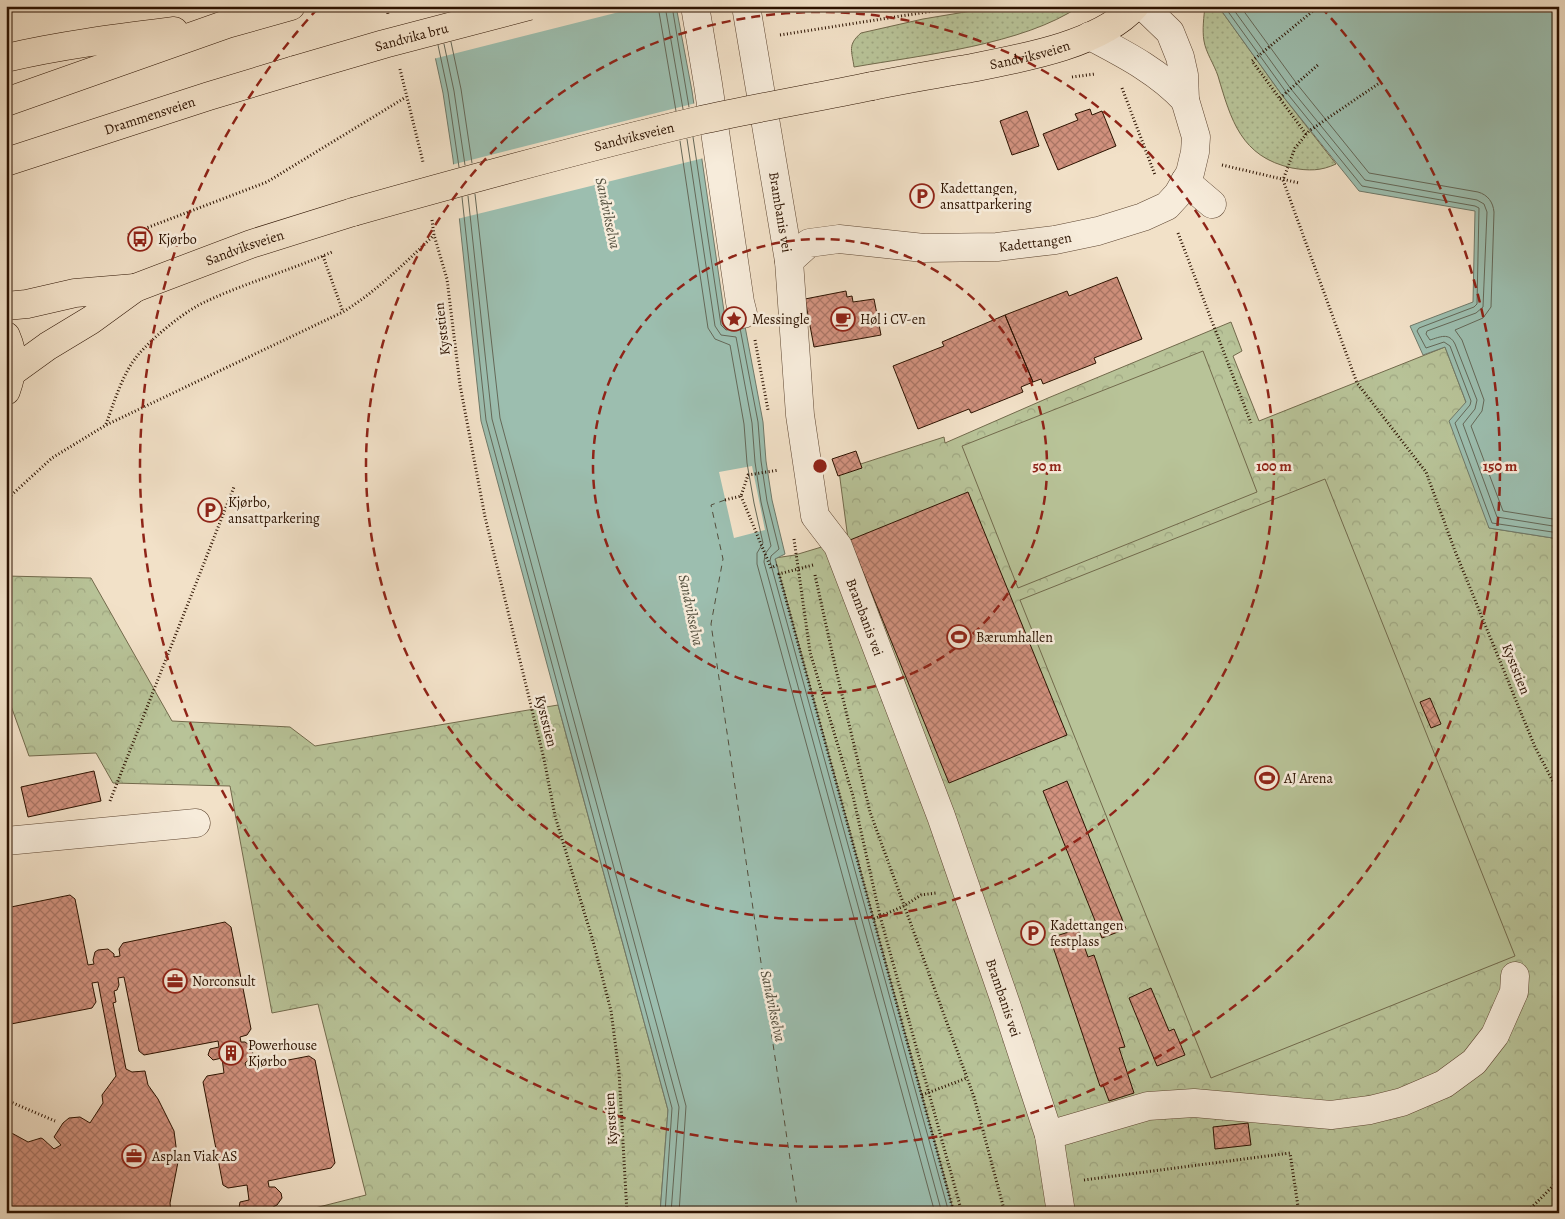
<svg xmlns="http://www.w3.org/2000/svg" width="1565" height="1219" font-family="Alegreya,serif">
	<style>
		.grass { fill: url(#grass-dots); stroke: #726a4c }
		.forest { fill: url(#forest-crowns); stroke: #726a4c }
		.pitch { fill: #b8c398; stroke: #726a4c }
		.water { fill: #9cbeaf; stroke: #6f7969 }
		.pier { fill: #f2e1c8 }
		.lines { fill: none; stroke-linecap: round; stroke-linejoin: round }
		.shore { stroke: #646858; stroke-width: 1 }
		.ferry { stroke: #534e3d; stroke-width: 1; stroke-dasharray: 6 5; stroke-linecap: butt }
		.building { fill: url(#building-cross-hatch); stroke: #2c1200 }
		.minor-casing { stroke: #5e4632; stroke-width: 29 }
		.major-casing { stroke: #2c1200; stroke-width: 29 }
		.highway-casing { stroke: #2c1200; stroke-width: 29 }
		.path { stroke: #2c1200; stroke-width: 3; stroke-dasharray: 1 2.5; stroke-linecap: butt }
		.minor { stroke: #f7ecdb; stroke-width: 28 }
		.major { stroke: #f2e1c8; stroke-width: 28 }
		.highway { stroke: #f2e1c8; stroke-width: 28 }
		.major-bridge-casing { stroke: #2c1200; stroke-width: 29; stroke-linecap: butt }
		.highway-bridge-casing { stroke: #2c1200; stroke-width: 29; stroke-linecap: butt }
		.major-bridge { stroke: #f2e1c8; stroke-width: 28 }
		.highway-bridge { stroke: #f2e1c8; stroke-width: 28 }
		.ring { fill: none; stroke: #8f2418; stroke-width: 2.5; stroke-dasharray: 9 6 }
		.labels { text-anchor: middle; dominant-baseline: central; stroke-width: 5; stroke-linejoin: round; paint-order: stroke }
		.street-label { font-size: 14px; fill: #2c1200; stroke: #f7ecdb }
		.poi-label { font-size: 14px; fill: #2c1200; stroke: #f7ecdb; text-anchor: start }
		.water-label { font-size: 15px; font-style: italic; fill: #534e3d; stroke: #f7ecdb }
		.centre { fill: #8f2418; stroke: #f7ecdb; stroke-width: 2.5 }
		.ring-label { font-size: 15px; text-anchor: middle; font-weight: bold; fill: #8f2418; stroke: #f7ecdb; stroke-width: 5; stroke-linejoin: round; paint-order: stroke }
	</style>
	<defs>
		<pattern id="grass-dots" width="8" height="8" patternUnits="userSpaceOnUse" patternTransform="scale(1.25)"><rect width="8" height="8" fill="#b8c398"/><path d="M2 2h.1M6 6h.1" fill="none" stroke="#9ea681" stroke-width="1.8" stroke-linecap="round"/></pattern>
		<pattern id="forest-crowns" width="20" height="18" patternUnits="userSpaceOnUse" patternTransform="scale(1.25)"><rect width="20" height="18" fill="#b8c398"/><path d="M2 6a3 3 0 1 1 6 0M12 15a3 3 0 1 1 6 0" fill="none" stroke="#9ea681"/></pattern>
		<pattern id="building-cross-hatch" width="8" height="8" patternUnits="userSpaceOnUse" patternTransform="scale(1.25)"><rect width="8" height="8" fill="#d2927f"/><path d="M0 0l8 8M0 8l8-8" fill="none" stroke="#ab7666"/></pattern>
	</defs>
	<rect width="100%" height="100%" fill="#f2e1c8"/>
	<filter id="stains"><feTurbulence type="fractalNoise" baseFrequency=".004" numOctaves="4"/><feColorMatrix values="0 0 0 0 .2 0 0 0 0 .09 0 0 0 0 .02 0 0 0 .5 -.17"/></filter>
	<radialGradient id="worn" r=".72"><stop offset=".6" stop-color="#630" stop-opacity="0"/><stop offset="1" stop-color="#630" stop-opacity=".3"/></radialGradient>
	<path class="grass" d="M1001,6H1080C1023,45 922,55 854,67C852,51 847,45 861,33L923,19Z
		M1205,6H1218L1282,95L1336,164C1321,171 1309,171 1292,168C1241,157 1231,120 1218,76C1214,64 1206,53 1204,41C1202,30 1204,16 1205,6Z"/>
	<path class="forest" d="M1231,322L1242,351L1233,356L1259,421L1445,347L1466,402L1489,528L1559,539V1213H954L775,558L795,555L848,539L839,471L944,437L945,443L1048,398Z
		M6,576L91,578L172,721L290,727L315,746L558,705L668,1110L660,1213H308L307,1210L366,1195L318,1004L272,1013L230,786L113,783L96,753L29,756L6,692Z"/>
	<path class="pitch" d="M1203,351L1257,492L1018,588L962,446Z
		M1325,479L1515,956L1211,1078L1020,600Z"/>
	<path class="water" d="M424,6H676L692,91L726,325L744,321L763,422L766,461L772,500L785,554L775,559L954,1213H660L668,1110L481,421L453,159L443,93Z
		M1218,6H1559V539L1489,528L1449,421L1466,402L1445,347L1423,355L1410,326L1473,302L1475,211L1359,191L1282,95Z"/>
	<path class="pier" d="M433,6H643L433,59L422,9Z
		M696,103L704,158L457,219L451,165Z
		M752,466L765,530L734,538L719,472Z"/>
	<g class="lines">
		<path class="shore" d="M658,6L676,111
			M665,6L683,109
			M672,6L689,107
			M1224,6L1286,92L1362,186L1475,206L1479,208L1477,304L1474,307L1419,328L1417,331L1426,348L1444,342L1450,346L1471,401L1470,405L1455,423L1492,523L1559,533
			M1231,6L1291,89L1365,180L1477,200L1484,204L1487,212L1483,307L1476,313L1427,331L1426,334L1430,340C1440,337 1449,332 1455,344L1477,400L1475,409L1463,424L1497,517L1559,527
			M1240,6L1297,84L1369,173L1478,192C1488,195 1493,202 1494,212L1491,307L1483,318L1455,330L1462,340L1484,400L1482,411L1471,426L1503,511L1559,520
			M451,42L461,89L472,163
			M444,44L454,91L465,165
			M438,45L448,92L459,167
			M693,137L721,325L726,330L738,328
			M687,139L715,326L721,335L736,337L752,423L755,462L761,502L771,546L765,554L764,562L942,1213
			M680,141L708,328L715,339L730,345L744,424L747,463L754,503L763,543L757,553V564L935,1213
			M475,194L500,418L686,1106L679,1213
			M468,196L492,419L679,1107L671,1213
			M462,197L486,420L672,1108L665,1213
			M740,328L758,422L761,461L767,501L779,549L771,556L770,561L949,1213"/>
		<path class="ferry" d="M725,500L711,505L723,559L711,624L798,1213"/>
	</g>
	<path class="building" d="M1090,109L1092,115L1102,111L1116,146L1058,170L1043,134L1078,120L1075,114Z
		M1027,111L1039,146L1012,155L1000,121Z
		M1117,277L1142,339L1094,358L1096,363L1043,384L1041,379L1033,382L1005,315L1067,291L1069,296Z
		M846,291L847,297L852,296L853,302L874,299L881,335L814,347L805,299Z
		M1005,315L1033,382L1021,387L1023,392L971,413L969,409L918,429L893,366L944,346L942,342Z
		M856,451L862,468L838,476L832,459Z
		M968,492L1067,735L949,783L850,540Z
		M1430,698L1441,724L1431,728L1420,702Z
		M94,771L101,801L28,817L21,787Z
		M1067,781L1126,929L1102,938L1043,791Z
		M70,895L75,899L88,965L94,964L93,960L95,952L98,950L108,949L114,954V957L120,956L119,949L123,943L225,922L231,927L251,1029L247,1035L240,1037L241,1042H245L252,1047L253,1056L245,1063L247,1068L309,1056L315,1060L335,1163L331,1168L268,1181L269,1187H275L281,1193L282,1198L277,1205L273,1207L274,1213L242,1212L239,1208L240,1202L249,1200L247,1185L228,1188L223,1185L203,1082L207,1076L224,1073L222,1058L213,1060L208,1055L210,1049L219,1047L218,1041L144,1055L139,1051L124,977L118,978L119,985L117,990L114,991L116,1002L113,1003L126,1069L132,1072L145,1071L148,1085L158,1099L174,1131L178,1162L170,1203L171,1213H6V1135L8,1131L28,1142L41,1138L43,1139L54,1149L61,1145L54,1137L63,1123L69,1118L80,1117L90,1123L103,1103L102,1095L116,1076L98,982L92,983L96,1002L92,1008L6,1025V908Z
		M1078,929L1088,957L1094,955L1125,1047L1119,1048L1134,1093L1109,1101L1103,1085L1100,1086L1050,938Z
		M1151,988L1169,1031L1174,1029L1185,1055L1157,1066L1129,998Z
		M1248,1123L1251,1145L1215,1149L1213,1127Z"/>
	<g class="lines">
		<g class="minor-casing">
			<g id="minor">
				<path d="M695,6L708,84L740,302L743,314"/>
				<path id="s1" d="M746,6L789,261L800,415L815,516L838,546L941,816L1007,1007L1049,1135L1061,1213"/>
				<path d="M1090,36C1124,54 1158,71 1185,100"/>
				<path d="M1185,181L1212,204"/>
				<path id="s2" d="M789,261L809,243L839,239L924,248L997,247L1055,240L1098,231L1143,217L1167,206L1178,194L1190,173L1195,152L1196,137L1185,100L1184,75L1180,57L1170,32L1143,6"/>
				<path d="M6,841L196,823"/>
				<path d="M1049,1135L1148,1106L1194,1103L1331,1115L1370,1110L1402,1102L1444,1084L1474,1062L1495,1035L1514,992L1515,976"/>
			</g>
		</g>
		<g class="major-casing">
			<g id="major">
				<path id="s3" d="M872,86C903,80 935,74 966,69C1017,59 1099,46 1135,6"/>
				<path d="M6,306L27,304L75,293L135,288"/>
				<path d="M6,336C15,357 13,371 6,391"/>
				<path id="s4" d="M12,372L48,346L91,320L135,288L251,244L353,212"/>
			</g>
		</g>
		<g class="highway-casing">
			<g id="highway">
				<path d="M6,58C61,45 118,38 174,31"/>
				<path d="M6,102L227,24L291,6"/>
				<path id="s5" d="M6,162L209,96L295,70"/>
			</g>
		</g>
		<path class="path" d="M386,6L388,14
			M780,35L965,6
			M400,69L423,162
			M1072,77L1095,74
			M1378,84L1309,131L1295,148L1283,180L1357,383L1426,472L1455,551L1535,747L1559,793
			M1122,88L1155,175
			M1280,98L1319,64
			M1306,134L1252,61L1319,6
			M1222,165L1299,183
			M432,220L434,235L447,279L460,385L485,517L544,759L555,816L593,941L611,1011L619,1072L627,1213
			M1178,233L1251,423
			M128,235L267,182L406,97
			M323,256L343,312
			M755,340L768,410
			M106,424C114,403 123,372 138,355C153,337 186,310 207,301C248,282 291,270 332,252
			M741,496L771,568L777,565
			M6,500L52,458L106,425L343,312C377,291 405,263 434,235
			M725,500L741,496L748,475L779,470
			M794,539L810,652L853,796L880,916L962,1213
			M813,565L779,574L954,1213
			M815,575L834,661L870,812L974,1097L1005,1213
			M110,801L234,487
			M874,919L904,906L921,895L936,893
			M922,1095L967,1078
			M6,1100L55,1121
			M1084,1180L1290,1153L1299,1213
			M1526,1213L1559,1180"/>
		<use href="#minor" class="minor"/>
		<use href="#major" class="major"/>
		<use href="#highway" class="highway"/>
		<g class="major-bridge-casing">
			<g id="major-bridge">
				<path id="s6" d="M353,212C467,180 582,148 697,121C755,108 814,98 872,86"/>
			</g>
		</g>
		<g class="highway-bridge-casing">
			<g id="highway-bridge">
				<path id="s7" d="M295,70L384,44L529,6"/>
			</g>
		</g>
		<use href="#major-bridge" class="major-bridge"/>
		<use href="#highway-bridge" class="highway-bridge"/>
	</g>
	<g class="ring">
		<circle cx="820" cy="466" r="227"/>
		<circle cx="820" cy="466" r="454"/>
		<path d="M1321 7A680 680 0 1 1 319 7"/>
	</g>
	<defs>
		<g id="parking-ring" transform="scale(1.25)"><circle r="9.5" fill="#f7ecdb" stroke="#8f2418" stroke-width="1.5"/><path d="M-3.5-5.5H1a3.5 3.5 0 0 1 0 7H-1V5.5H-3.5ZM-1-3.4V-.6H.8a1.4 1.4 0 0 0 0-2.8Z" fill="#8f2418"/></g>
		<g id="bus-ring" transform="scale(1.25)"><circle r="9.5" fill="#f7ecdb" stroke="#8f2418" stroke-width="1.5"/><path d="M-5-6H5V4H4V6H2V4H-2V6H-4V4H-5ZM-3.5-4V0h7V-4ZM-3.5 1.2v1.5H-2V1.2ZM2 1.2v1.5H3.5V1.2Z" fill="#8f2418"/></g>
		<g id="sight-ring" transform="scale(1.25)"><circle r="9.5" fill="#f7ecdb" stroke="#8f2418" stroke-width="1.5"/><path d="M0-6L1.8-2.2L6-1.7L2.9 1.2L3.7 5.4L0 3.3L-3.7 5.4L-2.9 1.2L-6-1.7L-1.8-2.2Z" fill="#8f2418"/></g>
		<g id="cafe-ring" transform="scale(1.25)"><circle r="9.5" fill="#f7ecdb" stroke="#8f2418" stroke-width="1.5"/><path d="M-5.5-4.5H6V0H3Q3 3.5 0 3.5H-2.5Q-5.5 3.5-5.5 0ZM3-3.2v2h1.7v-2ZM-6 4.5H4V6H-6Z" fill="#8f2418"/></g>
		<g id="stadium-ring" transform="scale(1.25)"><circle r="9.5" fill="#f7ecdb" stroke="#8f2418" stroke-width="1.5"/><path d="M0-5a6.5 5 0 1 0 0 10a6.5 5 0 1 0 0-10ZM-3.5-1.8h7v3.6h-7Z" fill="#8f2418"/></g>
		<g id="office-ring" transform="scale(1.25)"><circle r="9.5" fill="#f7ecdb" stroke="#8f2418" stroke-width="1.5"/><path d="M-6-3h4V-5.5h4V-3h4V5H-6ZM-1-4.5V-3h2v-1.5ZM-6 0V1H6V0Z" fill="#8f2418"/></g>
		<g id="building-ring" transform="scale(1.25)"><circle r="9.5" fill="#f7ecdb" stroke="#8f2418" stroke-width="1.5"/><path d="M-4-6H4V6H1V3H-1V6H-4ZM-2.5-4.3h1.7v1.8h-1.7ZM.8-4.3h1.7v1.8H.8ZM-2.5-1h1.7V.8h-1.7ZM.8-1h1.7V.8H.8Z" fill="#8f2418"/></g>
	</defs>
	<g fill-rule="evenodd">
		<use href="#parking-ring" x="922" y="196"/>
		<use href="#bus-ring" x="140" y="239"/>
		<use href="#sight-ring" x="734" y="319"/>
		<use href="#cafe-ring" x="843" y="319"/>
		<use href="#parking-ring" x="210" y="510"/>
		<use href="#stadium-ring" x="959" y="637"/>
		<use href="#stadium-ring" x="1267" y="778"/>
		<use href="#parking-ring" x="1033" y="933"/>
		<use href="#office-ring" x="175" y="981"/>
		<use href="#building-ring" x="231" y="1053"/>
		<use href="#office-ring" x="134" y="1156"/>
	</g>
	<g class="labels">
		<g class="street-label">
			<text stroke="none"><textPath href="#s7" startOffset="121">Sandvika bru</textPath></text>
			<text stroke="none"><textPath href="#s3" startOffset="161">Sandviksveien</textPath></text>
			<text stroke="none"><textPath href="#s5" startOffset="151">Drammensveien</textPath></text>
			<text stroke="none"><textPath href="#s6" startOffset="291">Sandviksveien</textPath></text>
			<text stroke="none"><textPath href="#s1" startOffset="209">Brambanis vei</textPath></text>
			<text stroke="none"><textPath href="#s2" startOffset="254">Kadettangen</textPath></text>
			<text stroke="none"><textPath href="#s4" startOffset="266">Sandviksveien</textPath></text>
			<text transform="translate(442 329) rotate(-97)">Kyststien</text>
			<text stroke="none"><textPath href="#s1" startOffset="629">Brambanis vei</textPath></text>
			<text transform="translate(1516 669) rotate(68)">Kyststien</text>
			<text transform="translate(546 721) rotate(76)">Kyststien</text>
			<text stroke="none"><textPath href="#s1" startOffset="1034">Brambanis vei</textPath></text>
			<text transform="translate(611 1119) rotate(-94)">Kyststien</text>
		</g>
		<g class="poi-label">
			<text x="940" y="188">Kadettangen,<tspan x="940" dy="16">ansattparkering</tspan></text>
			<text x="158" y="239">Kjørbo</text>
			<text x="752" y="319">Messingle</text>
			<text x="860" y="319">Høl i CV-en</text>
			<text x="228" y="502">Kjørbo,<tspan x="228" dy="16">ansattparkering</tspan></text>
			<text x="976" y="637">Bærumhallen</text>
			<text x="1284" y="778">AJ Arena</text>
			<text x="1050" y="925">Kadettangen<tspan x="1050" dy="16">festplass</tspan></text>
			<text x="192" y="981">Norconsult</text>
			<text x="248" y="1045">Powerhouse<tspan x="248" dy="16">Kjørbo</tspan></text>
			<text x="152" y="1156">Asplan Viak AS</text>
		</g>
		<g class="water-label">
			<text transform="translate(608 213) rotate(78)">Sandvikselva</text>
			<text transform="translate(691 610) rotate(78)">Sandvikselva</text>
			<text transform="translate(773 1006) rotate(78)">Sandvikselva</text>
		</g>
	</g>
	<circle cx="820" cy="466" r="8" class="centre"/>
	<g class="ring-label">
		<text x="1047" y="471">50 m</text>
		<text x="1274" y="471">100 m</text>
		<text x="1500" y="471">150 m</text>
	</g>
	<rect width="1565" height="1219" fill="none" stroke="#f2e1c8" stroke-width="25"/>
	<rect x="8" y="8" width="1550" height="1204" fill="none" stroke="#2c1200" stroke-width="2.5"/>
	<rect x="12" y="12" width="1540" height="1194" fill="none" stroke="#2c1200"/>
	<rect width="100%" height="100%" filter="url(#stains)"/>
	<rect width="100%" height="100%" fill="url(#worn)"/>
</svg>
